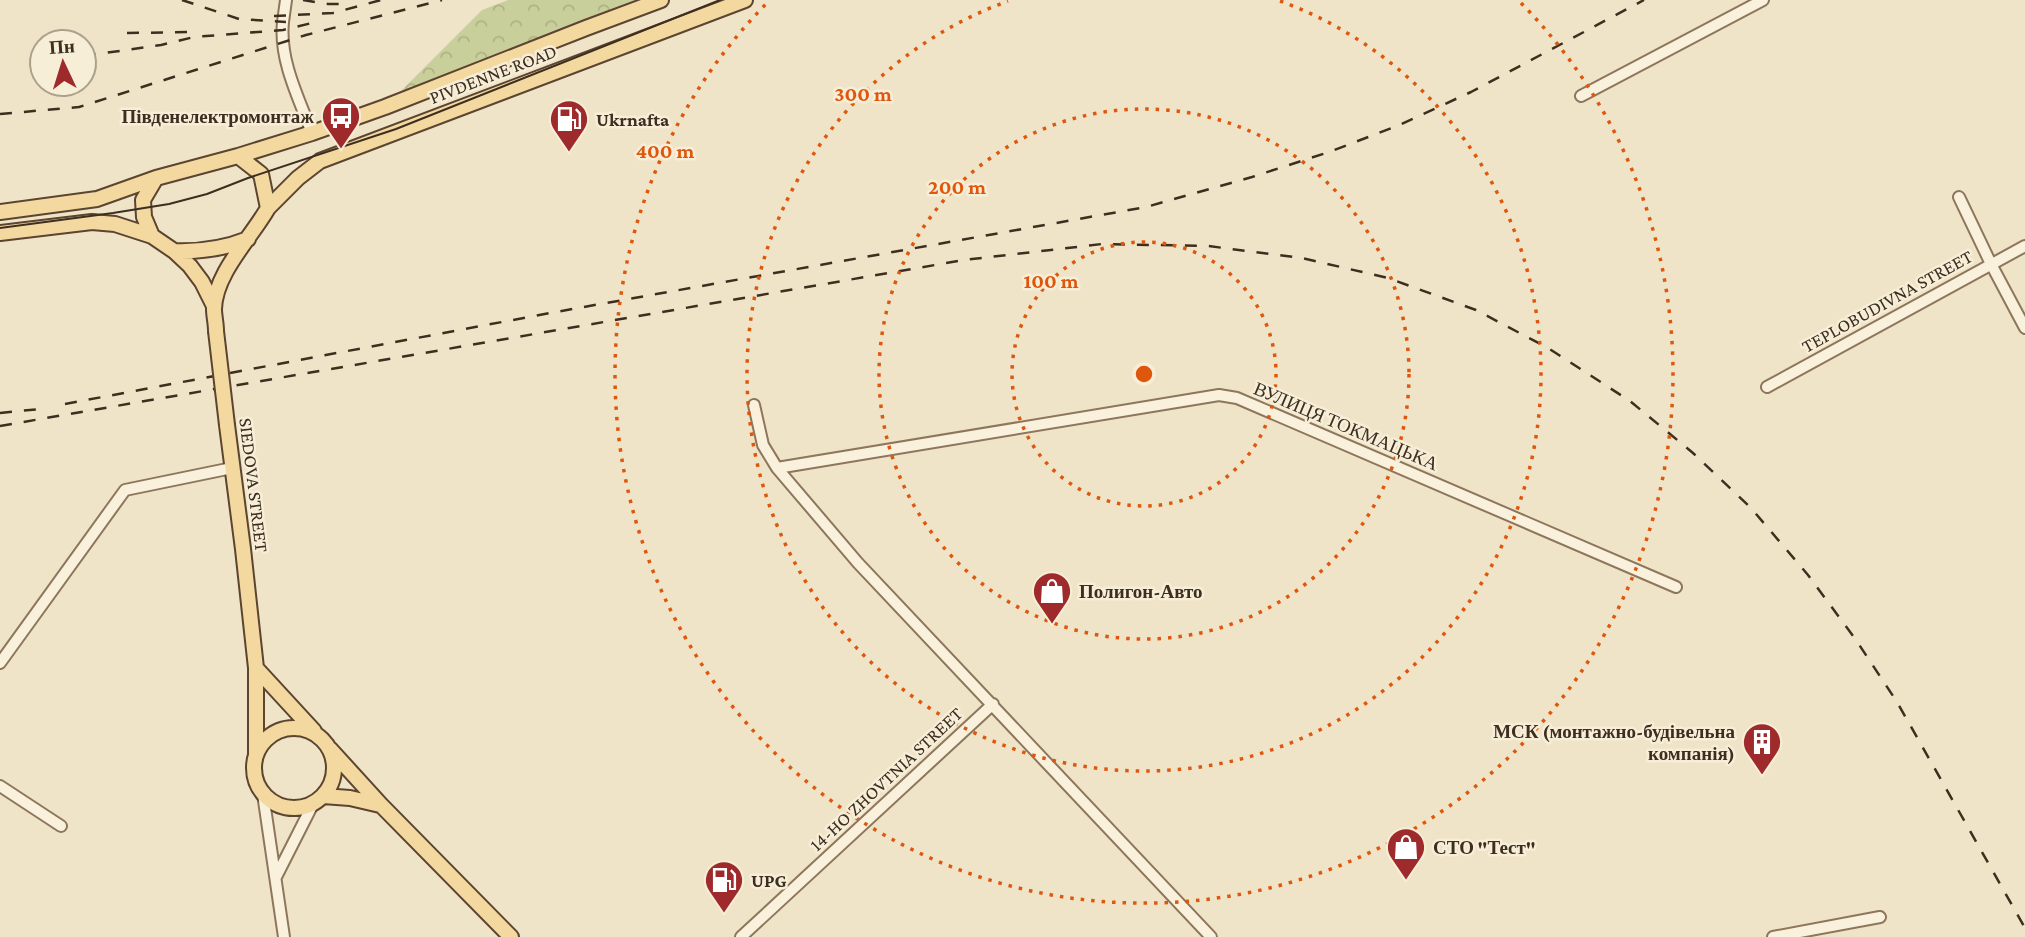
<svg xmlns="http://www.w3.org/2000/svg" width="2025" height="937" font-family="'Crimson Pro',serif">
	<style>
		.forest { fill: url(#forest-crowns) }
		.lines { fill: none; stroke-linecap: round; stroke-linejoin: round }
		.minor-casing { stroke: #8d765c; stroke-width: 14 }
		.major-casing { stroke: #5b4430; stroke-width: 18 }
		.minor { stroke: #faf1dc; stroke-width: 10 }
		.major { stroke: #f3d9a0; stroke-width: 14 }
		.tram { stroke: #3d2e20; stroke-width: 2 }
		.rail { stroke: #3d2e20; stroke-width: 2.5; stroke-dasharray: 12 12; stroke-linecap: butt }
		.major-bridge-casing { stroke: #5b4430; stroke-width: 18; stroke-linecap: butt }
		.major-bridge { stroke: #f3d9a0; stroke-width: 14 }
		.ring { fill: none; stroke: #df570d; stroke-width: 3.5; stroke-dasharray: 3.5 7 }
		.labels { text-anchor: middle; dominant-baseline: central; stroke-width: 5; stroke-linejoin: round; paint-order: stroke }
		.street-label { font-size: 19px; fill: #3d2e20; stroke: #f7eed8 }
		.poi-label { font-size: 19px; font-weight: bold; fill: #3d2e20; stroke: #f7eed8; text-anchor: start }
		.centre { fill: #df570d; stroke: #f7eed8; stroke-width: 3.5 }
		.ring-label { font-size: 21px; text-anchor: middle; font-weight: bold; fill: #df570d; stroke: #f7eed8; stroke-width: 5; stroke-linejoin: round; paint-order: stroke }
	</style>
	<defs>
		<pattern id="forest-crowns" width="20" height="18" patternUnits="userSpaceOnUse" patternTransform="scale(1.75)"><rect width="20" height="18" fill="#c9cf9b"/><path d="M2 6a3 3 0 1 1 6 0M12 15a3 3 0 1 1 6 0" fill="none" stroke="#aeb285"/></pattern>
	</defs>
	<rect width="100%" height="100%" fill="#f0e4c8"/>
	<path class="forest" d="M508,0H661L385,107L482,10Z"/>
	<g class="lines">
		<g class="minor-casing">
			<path id="minor" d="M286,0C285,7 284,15 283,22C279,60 299,99 312,133
				M1581,96L1763,0
				M1959,197L1991,264L2025,328
				M1767,387L2025,246
				M754,405L763,445L777,468L858,563L1211,937
				M777,468L1219,395L1237,398L1676,587
				M0,663L125,490L232,468
				M0,786L61,826
				M263,794L284,937
				M276,877L313,804
				M741,937L993,704
				M1773,937L1880,917"/>
		</g>
		<g class="major-casing">
			<path id="major" d="M156,178L143,200L144,217L152,236L174,251L190,266L202,282L214,306
				M268,208L298,178L320,161L745,0
				M0,212L97,199L156,178L238,156L312,133L385,107L586,28L661,0
				M0,233L92,222L115,224L152,236
				M174,251C201,252 223,249 248,239
				M216,331C216,323 214,316 214,309C215,273 251,238 268,208L261,174L238,156
				M227,425L243,549L256,668V755
				M256,668L314,731
				M254 768a40 40 0 1 1 80 0a40 40 0 1 1-80 0Z
				M330,749L381,805L511,937
				M323,796L350,798L380,805"/>
		</g>
		<use href="#minor" class="minor"/>
		<use href="#major" class="major"/>
		<path class="tram" d="M0,228L113,213L169,204L207,194L248,178L396,129L720,0"/>
		<path class="rail" d="M182,0L239,19L286,22
			M303,0L328,4H341
			M274,16L333,13L381,0
			M127,33L194,32
			M84,56L161,45L194,37L283,30L316,22
			M0,114L79,107L306,35L442,0
			M65,404L550,313L1146,207L1252,177L1329,152L1397,126L1471,92L1644,0
			M0,413L40,409
			M0,426L964,260L1102,244L1208,246L1302,258L1388,278L1476,310L1548,348L1630,401L1693,453L1751,508L1808,575L1856,640L1897,702L2025,928"/>
		<g class="major-bridge-casing">
			<path id="major-bridge" d="M216,331L227,425"/>
		</g>
		<use href="#major-bridge" class="major-bridge"/>
	</g>
	<g class="ring">
		<circle cx="1144" cy="374" r="132"/>
		<circle cx="1144" cy="374" r="265"/>
		<path d="M1280 1A397 397 0 1 1 1008 1"/>
		<path d="M1521 3A529 529 0 1 1 767 3"/>
	</g>
	<defs>
		<g id="bus-pin" transform="scale(2.0125)"><path d="M0 17L-7.5 6A9.5 9.5 0 1 1 7.5 6Z" fill="#9e2a2b" stroke="#f7eed8"/><path d="M-5-6H5V4H4V6H2V4H-2V6H-4V4H-5ZM-3.5-4V0h7V-4ZM-3.5 1.2v1.5H-2V1.2ZM2 1.2v1.5H3.5V1.2Z" fill="#fff"/></g>
		<g id="fuel-pin" transform="scale(2.0125)"><path d="M0 17L-7.5 6A9.5 9.5 0 1 1 7.5 6Z" fill="#9e2a2b" stroke="#f7eed8"/><path d="M-5.5-6h7V0h2V4h1.3V-2.5L3-4.5l.8-.8L6-3V5H2.5V1h-1V6h-7ZM-4.2-4.7v3.2H.2V-4.7Z" fill="#fff"/></g>
		<g id="shop-pin" transform="scale(2.0125)"><path d="M0 17L-7.5 6A9.5 9.5 0 1 1 7.5 6Z" fill="#9e2a2b" stroke="#f7eed8"/><path d="M-5-2.5h2.3a2.7 3.5 0 0 1 5.4 0H5L5.5 6h-11ZM-1.5-2.5h3a1.5 2.3 0 0 0-3 0Z" fill="#fff"/></g>
		<g id="building-pin" transform="scale(2.0125)"><path d="M0 17L-7.5 6A9.5 9.5 0 1 1 7.5 6Z" fill="#9e2a2b" stroke="#f7eed8"/><path d="M-4-6H4V6H1V3H-1V6H-4ZM-2.5-4.3h1.7v1.8h-1.7ZM.8-4.3h1.7v1.8H.8ZM-2.5-1h1.7V.8h-1.7ZM.8-1h1.7V.8H.8Z" fill="#fff"/></g>
	</defs>
	<g fill-rule="evenodd">
		<use href="#bus-pin" x="341" y="116"/>
		<use href="#fuel-pin" x="569" y="119"/>
		<use href="#shop-pin" x="1052" y="591"/>
		<use href="#building-pin" x="1762" y="742"/>
		<use href="#shop-pin" x="1406" y="847"/>
		<use href="#fuel-pin" x="724" y="880"/>
	</g>
	<g class="labels">
		<g class="street-label">
			<text transform="translate(493 74) rotate(-21)">PIVDENNE ROAD</text>
			<text transform="translate(1887 301) rotate(-29)">TEPLOBUDIVNA STREET</text>
			<text transform="translate(1346 426) rotate(23)">ВУЛИЦЯ ТОКМАЦЬКА</text>
			<text transform="translate(254 485) rotate(83)">SIEDOVA STREET</text>
			<text transform="translate(886 779) rotate(-43)">14-HO ZHOVTNIA STREET</text>
		</g>
		<g class="poi-label">
			<text x="314" y="116" text-anchor="end">Південелектромонтаж</text>
			<text x="596" y="119">Ukrnafta</text>
			<text x="1079" y="591">Полигон-Авто</text>
			<text x="1735" y="731" text-anchor="end">МСК (монтажно-будівельна<tspan x="1735" dy="22">компанія)</tspan></text>
			<text x="1433" y="847">СТО "Тест"</text>
			<text x="751" y="880">UPG</text>
		</g>
	</g>
	<circle cx="1144" cy="374" r="10" class="centre"/>
	<g class="ring-label">
		<text x="863" y="101">300 m</text>
		<text x="665" y="158">400 m</text>
		<text x="957" y="194">200 m</text>
		<text x="1051" y="288">100 m</text>
	</g>
	<g transform="translate(63 63) rotate(356)"><circle r="33" fill="#f7eed8" stroke="#ada18e" stroke-width="2"/>
	<path d="M0-5L12 26L0 18L-12 26Z" fill="#9e2a2b"/>
	<text y="-10" font-size="19" font-weight="bold" text-anchor="middle" fill="#3d2e20">Пн</text>
	</g>
</svg>
